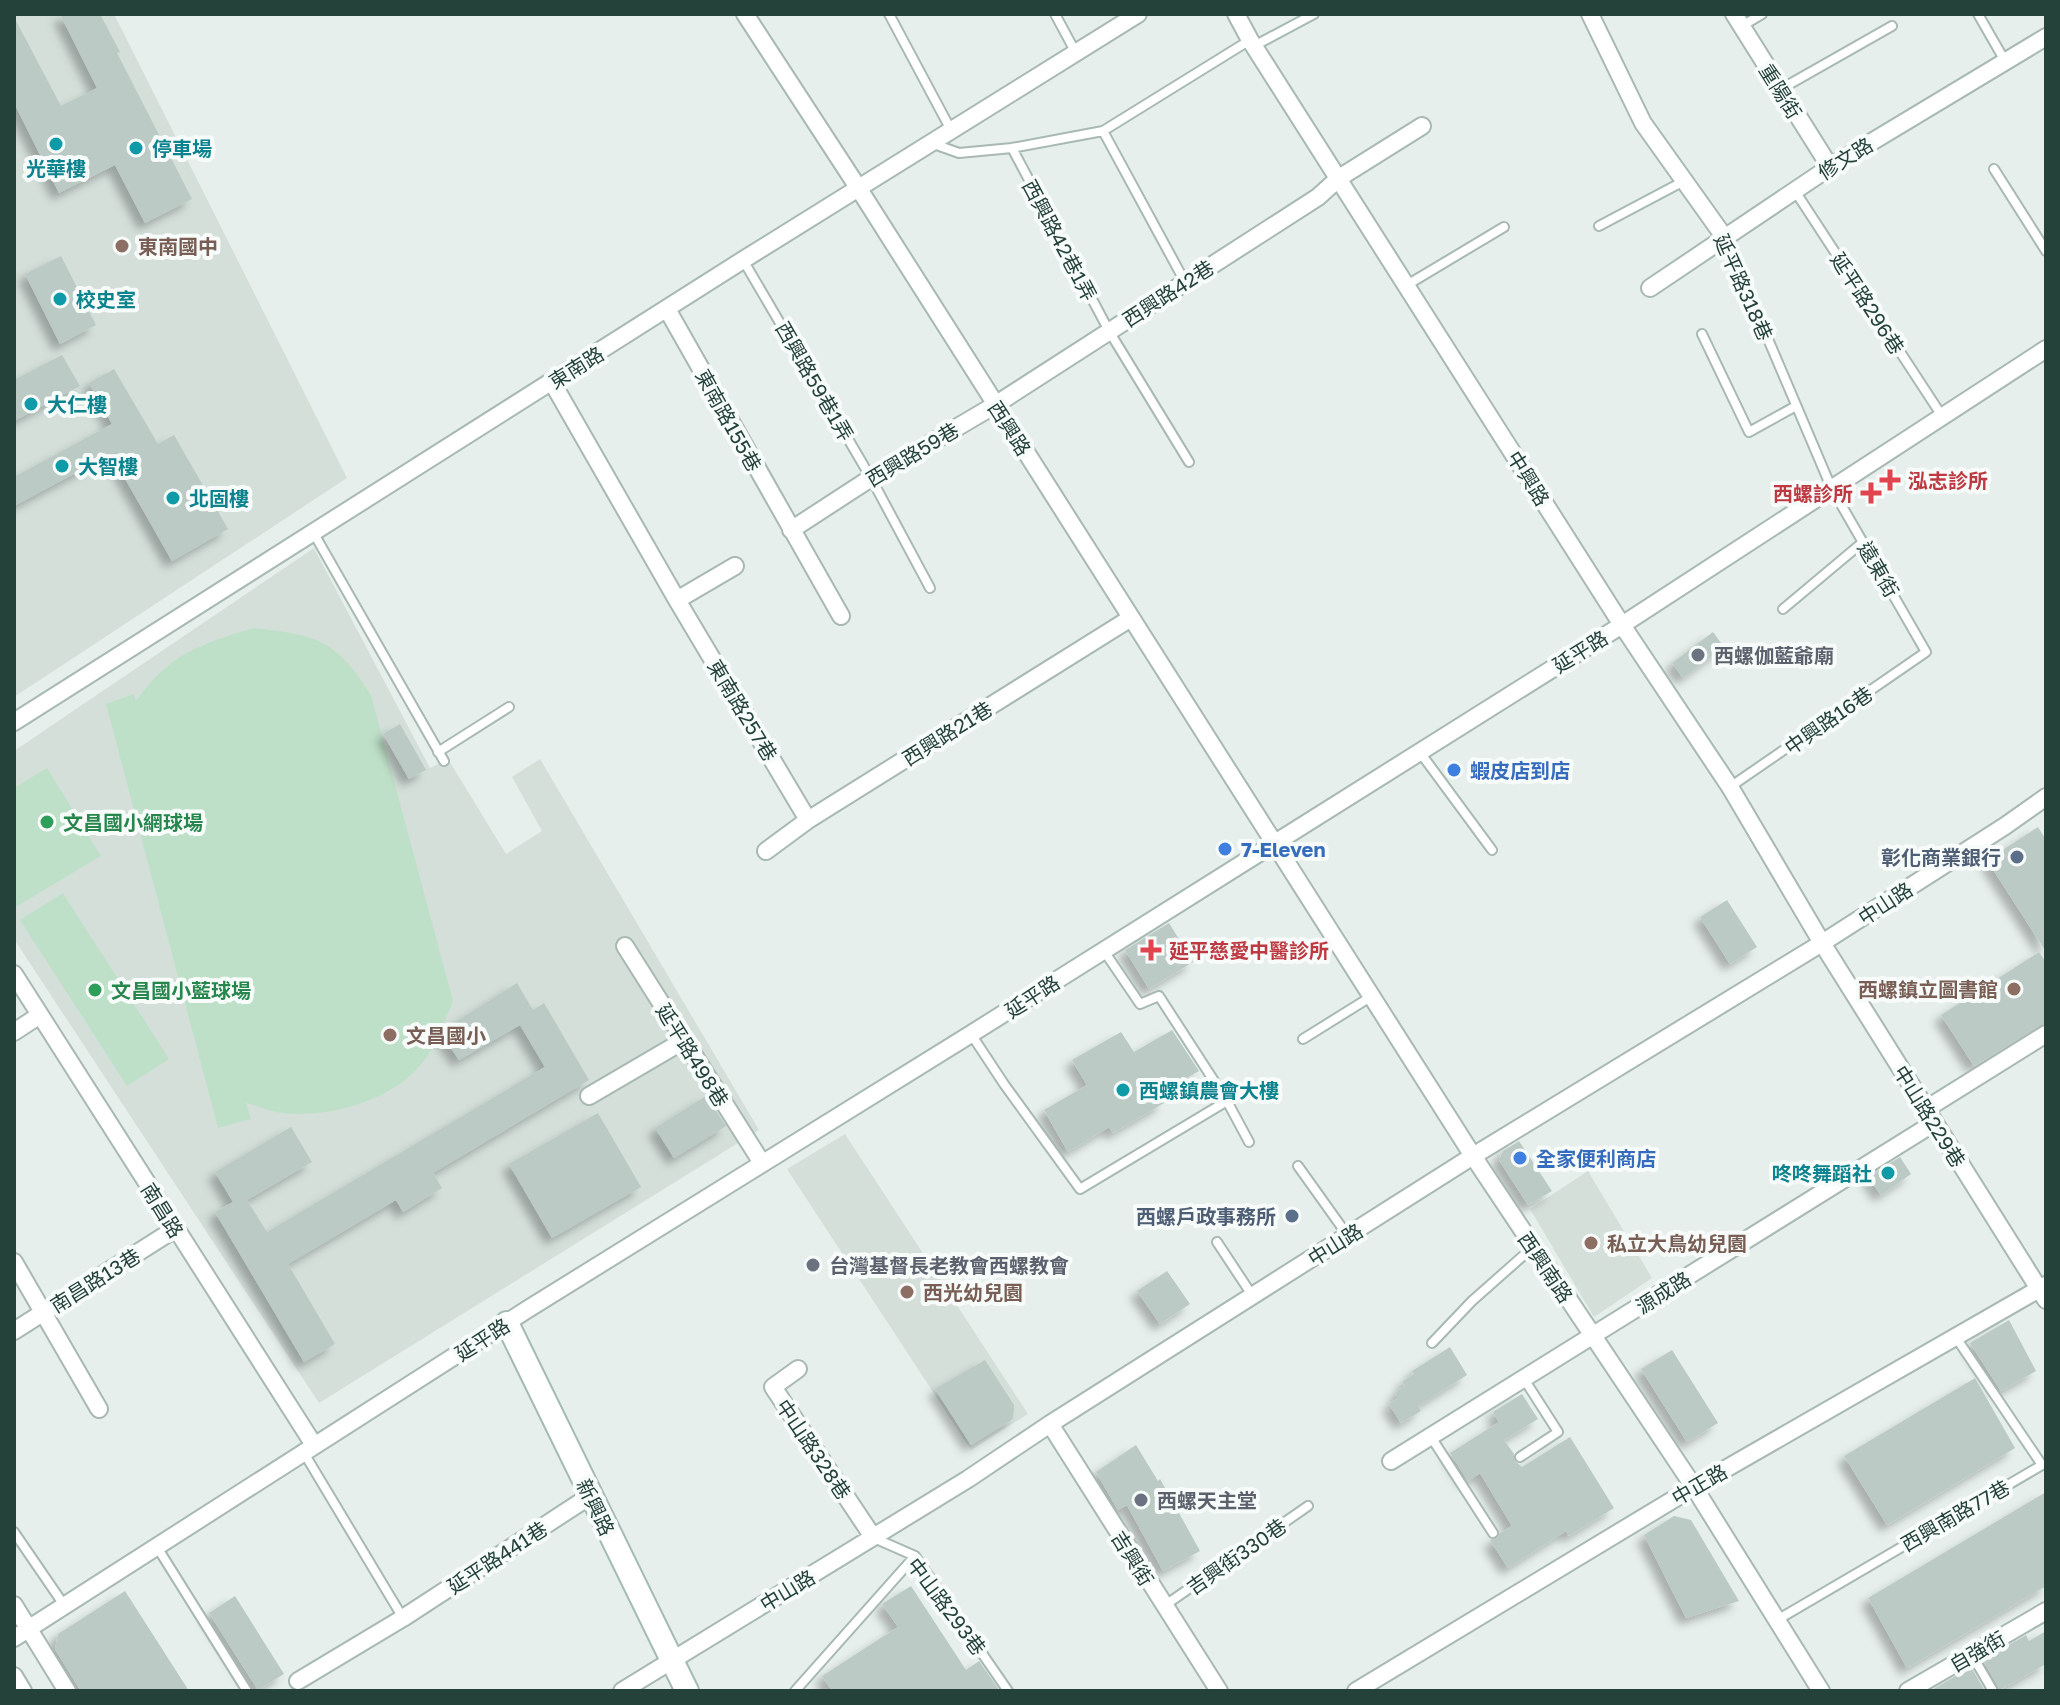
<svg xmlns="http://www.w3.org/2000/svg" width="2060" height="1705" font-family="'Golos Text','Noto Sans TC',sans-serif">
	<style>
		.built { fill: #d4dfda }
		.green { fill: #bfe0c8 }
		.building { fill: #bbcac4; filter: url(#shadow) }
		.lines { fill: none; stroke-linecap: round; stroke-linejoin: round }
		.lane-casing { stroke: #a8b8b2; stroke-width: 12 }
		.street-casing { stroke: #a8b8b2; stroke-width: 20 }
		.secondary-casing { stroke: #a4bbb3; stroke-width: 26 }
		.lane { stroke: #fff; stroke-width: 8 }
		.street { stroke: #fff; stroke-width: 16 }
		.secondary { stroke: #fff; stroke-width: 22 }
		.culture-dot { fill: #0f9aa8; stroke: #f7fbf9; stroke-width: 3 }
		.education-dot { fill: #8d6e63; stroke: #f7fbf9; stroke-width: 3 }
		.health-dot { fill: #e0444e; stroke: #f7fbf9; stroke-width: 3 }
		.worship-dot { fill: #6b7280; stroke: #f7fbf9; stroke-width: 3 }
		.shop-dot { fill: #3f7fe0; stroke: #f7fbf9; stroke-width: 3 }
		.leisure-dot { fill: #2e9e5b; stroke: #f7fbf9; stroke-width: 3 }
		.service-dot { fill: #5c6f8a; stroke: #f7fbf9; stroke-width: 3 }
		.labels { text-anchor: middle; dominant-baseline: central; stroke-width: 8; stroke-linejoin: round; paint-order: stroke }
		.street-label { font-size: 20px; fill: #24423a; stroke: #f7fbf9 }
		.culture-label { font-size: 20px; font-weight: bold; fill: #0d838f; stroke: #f7fbf9; text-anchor: start }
		.education-label { font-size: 20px; font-weight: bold; fill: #785e54; stroke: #f7fbf9; text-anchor: start }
		.health-label { font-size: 20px; font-weight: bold; fill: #be3a42; stroke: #f7fbf9; text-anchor: start }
		.worship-label { font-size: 20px; font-weight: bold; fill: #5b616d; stroke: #f7fbf9; text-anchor: start }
		.shop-label { font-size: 20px; font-weight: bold; fill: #366cbe; stroke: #f7fbf9; text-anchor: start }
		.leisure-label { font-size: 20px; font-weight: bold; fill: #27864d; stroke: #f7fbf9; text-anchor: start }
		.service-label { font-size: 20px; font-weight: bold; fill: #4e5e75; stroke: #f7fbf9; text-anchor: end }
	</style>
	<defs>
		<filter id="shadow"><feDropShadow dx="-7" dy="7" stdDeviation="4" flood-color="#0004"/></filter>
	</defs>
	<rect width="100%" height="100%" fill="#e6efeb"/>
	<path class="built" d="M14,14H114L347,478L14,697Z
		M314,548L430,768L448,759L506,854L542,831L512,777L540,759L759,1130L319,1403L14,939V751Z
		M845,1134L1028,1414L971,1450L787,1169Z
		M1588,1171L1652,1278L1594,1317L1530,1209Z"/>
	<path class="green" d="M253,628C316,635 336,639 371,695L453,1001C444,1022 435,1050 419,1067C388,1102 328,1118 282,1113C270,1112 258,1106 246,1103L251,1119L218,1128L106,704L134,694L136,701C170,653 199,645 253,628Z
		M47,768L101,856L14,908V788Z
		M63,893L169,1059L127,1086L20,920Z"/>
	<path class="building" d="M60,14H100L120,52L117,53L192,199L145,223L115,165L59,193L14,103V17L61,106L97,88Z
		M61,256L96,325L60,344L25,274Z
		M62,355L80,386L14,421V380Z
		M114,369L158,444L174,435L228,529L172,561L111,454L14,506V477L112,424L89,383Z
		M1713,632L1724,647L1683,678L1672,663Z
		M400,724L426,770L409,779L383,734Z
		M2038,827L2046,840V952L1987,860Z
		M1727,900L1757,947L1730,964L1700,917Z
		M1169,923L1193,962L1149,989L1125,950Z
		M2039,952L2046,962V1023L1974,1066L1941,1015Z
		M517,983L533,1010L544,1003L589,1080L433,1173L442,1188L403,1212L396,1200L288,1264L335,1344L304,1362L215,1212L233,1202L215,1172L291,1127L312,1162L247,1200L267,1232L545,1067L520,1025L459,1060L440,1032Z
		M1172,1030L1199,1071L1159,1094L1164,1103L1113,1133L1109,1127L1068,1152L1044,1110L1087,1085L1072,1060L1121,1032L1134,1052Z
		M706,1096L726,1126L674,1158L655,1128Z
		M598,1113L641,1187L552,1238L509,1164Z
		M1519,1141L1552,1191L1528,1205L1499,1160L1503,1151Z
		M1900,1157L1911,1174L1881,1195L1868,1177Z
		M1167,1271L1190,1304L1160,1324L1137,1291Z
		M2009,1320L2036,1371L2001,1391L1970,1343Z
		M1450,1347L1467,1375L1418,1406L1421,1411L1401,1423L1389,1404L1398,1398L1395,1393L1405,1386L1402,1382L1414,1374L1412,1371Z
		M1672,1350L1718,1423L1687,1442L1641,1369Z
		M985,1360L1014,1405L1013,1419L971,1445L935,1389Z
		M1975,1378L2015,1448L1887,1525L1844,1456Z
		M1522,1394L1538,1419L1504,1440L1514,1454L1515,1461L1522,1467L1570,1437L1614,1508L1569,1536L1566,1531L1508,1568L1490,1540L1497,1538L1500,1533L1512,1526L1480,1473L1468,1481L1450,1453L1499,1422L1493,1412Z
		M1136,1445L1158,1481L1160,1479L1164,1486L1200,1551L1163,1571L1127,1505L1118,1510L1096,1472Z
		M2046,1492V1586L1907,1668L1868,1598Z
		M1674,1516L1691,1520L1739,1601L1686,1618L1644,1535Z
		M911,1586L966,1670L979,1661L1000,1691H832L822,1676L898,1627L882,1604Z
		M125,1591L189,1691H81L55,1649L58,1634Z
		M235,1596L284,1674L258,1690L209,1613Z
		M2046,1631V1664L2000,1690L1983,1660L2026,1635L2029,1641Z
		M1971,1667L1985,1691H1930Z"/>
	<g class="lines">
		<g class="lane-casing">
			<path id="lane" d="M889,14L951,130
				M1055,14L1076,53
				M1978,14L2005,61
				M1742,26L1762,14
				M1254,46L1314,14
				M1781,89L1892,26
				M1103,131L1185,282
				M931,143L959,153L1012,148L1103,131L1250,40
				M1012,148L1109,331L1189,462
				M1994,169L2046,251
				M1795,191L1942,416
				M1599,226L1684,181
				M1725,238L1831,487L1926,652L1730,787
				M743,260L871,478L930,588
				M1407,285L1504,227
				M1702,334L1749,432L1796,406
				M313,532L444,761
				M1783,609L1863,542
				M1419,751L1492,850
				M438,752L509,707
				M971,1034L1004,1084L1080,1189L1227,1101L1159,996L1140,1004L1104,951
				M1303,1039L1372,996
				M1227,1101L1249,1142
				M1298,1166L1348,1236
				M1217,1242L1252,1295
				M1432,1343L1472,1301L1533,1247
				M1431,1437L1493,1533
				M304,1453L403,1618
				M1520,1457L1558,1432L1524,1379
				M14,1532L64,1605
				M874,1538L915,1556L1008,1691
				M157,1547L247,1691
				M1164,1606L1308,1506
				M1777,1620L2042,1465L1955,1336
				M1972,1655L1993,1691
				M795,1691L915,1556"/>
		</g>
		<g class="street-casing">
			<path id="street" d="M745,14L859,189L1473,1156L1694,1487L1821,1691
				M1236,14L1250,40L1622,625L1730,787L1822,943L2046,1300
				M1590,14L1643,123L1725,238
				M1734,14L1830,167
				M1650,288L1830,167L2046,37
				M667,309L841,616
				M552,382L677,600L808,820
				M791,530L871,478L995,405L1318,197L1339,178L1422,126
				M677,600L735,566
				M14,722L743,260L1138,14
				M766,851L808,820L1131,618
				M625,946L762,1163
				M14,974L314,1445
				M14,1032L40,1015
				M589,1096L683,1041
				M1926,1109L2046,1034
				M14,1262L99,1409
				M14,1331L175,1229
				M798,1369L773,1387L873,1537
				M1050,1424L1219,1691
				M1391,1461L1934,1123
				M14,1605L67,1691
				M14,1638L528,1309L971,1034L1622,625L2046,349
				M14,1676L23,1691
				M298,1681L403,1618L590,1496
				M622,1691L968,1479L1050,1424L1473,1156L1822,943L2005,826L2046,797
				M1356,1691L1694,1487L2046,1285
				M1908,1691L2046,1611"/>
		</g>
		<g class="secondary-casing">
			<path id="secondary" d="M507,1323L687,1691"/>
		</g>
		<use href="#lane" class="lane"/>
		<use href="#street" class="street"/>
		<use href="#secondary" class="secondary"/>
	</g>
	<g class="culture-dot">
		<circle cx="56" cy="144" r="8"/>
		<circle cx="136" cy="148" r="8"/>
		<circle cx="60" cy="299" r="8"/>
		<circle cx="31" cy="404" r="8"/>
		<circle cx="62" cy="466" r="8"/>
		<circle cx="173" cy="498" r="8"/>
		<circle cx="1123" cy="1090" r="8"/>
		<circle cx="1888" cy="1173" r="8"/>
	</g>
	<g class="education-dot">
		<circle cx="122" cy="246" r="8"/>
		<circle cx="2014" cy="989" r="8"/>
		<circle cx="390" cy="1035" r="8"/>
		<circle cx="1591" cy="1243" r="8"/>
		<circle cx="907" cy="1292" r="8"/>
	</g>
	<g class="health-dot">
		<path d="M1886 468h8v8h8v8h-8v8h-8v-8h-8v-8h8z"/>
		<path d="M1867 481h8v8h8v8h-8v8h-8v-8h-8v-8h8z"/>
		<path d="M1147 938h8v8h8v8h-8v8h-8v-8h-8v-8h8z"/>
	</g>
	<g class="worship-dot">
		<circle cx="1698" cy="655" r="8"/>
		<circle cx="813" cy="1265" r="8"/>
		<circle cx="1141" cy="1500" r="8"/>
	</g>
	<g class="shop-dot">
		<circle cx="1454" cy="770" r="8"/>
		<circle cx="1225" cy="849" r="8"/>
		<circle cx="1520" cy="1158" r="8"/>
	</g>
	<g class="leisure-dot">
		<circle cx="47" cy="822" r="8"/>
		<circle cx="95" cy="990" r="8"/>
	</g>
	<g class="service-dot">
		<circle cx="2017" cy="857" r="8"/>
		<circle cx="1292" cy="1216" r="8"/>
	</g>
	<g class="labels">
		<g class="street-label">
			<text transform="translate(1781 91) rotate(58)">重陽街</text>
			<text transform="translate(1845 158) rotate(-32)">修文路</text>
			<text transform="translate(1060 240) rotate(62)">西興路42巷1弄</text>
			<text transform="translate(1744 287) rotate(66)">延平路318巷</text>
			<text transform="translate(1168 293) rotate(-33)">西興路42巷</text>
			<text transform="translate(1868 303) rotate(57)">延平路296巷</text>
			<text transform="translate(576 367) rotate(-32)">東南路</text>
			<text transform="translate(815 381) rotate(60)">西興路59巷1弄</text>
			<text transform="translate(729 420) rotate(61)">東南路155巷</text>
			<text transform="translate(1010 428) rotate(57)">西興路</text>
			<text transform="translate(912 454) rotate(-31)">西興路59巷</text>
			<text transform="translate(1529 478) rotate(58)">中興路</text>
			<text transform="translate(1879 569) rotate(60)">遠東街</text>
			<text transform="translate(1580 651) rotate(-32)">延平路</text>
			<text transform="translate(743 710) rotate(59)">東南路257巷</text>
			<text transform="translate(1828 720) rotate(-35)">中興路16巷</text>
			<text transform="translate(947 733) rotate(-32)">西興路21巷</text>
			<text transform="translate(1885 903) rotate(-33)">中山路</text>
			<text transform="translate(1032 996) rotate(-33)">延平路</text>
			<text transform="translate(693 1055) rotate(58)">延平路498巷</text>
			<text transform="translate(1930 1116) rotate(58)">中山路229巷</text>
			<text transform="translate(163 1210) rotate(58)">南昌路</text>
			<text transform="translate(1335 1244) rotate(-32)">中山路</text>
			<text transform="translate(1546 1267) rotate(56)">西興南路</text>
			<text transform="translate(95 1280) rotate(-32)">南昌路13巷</text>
			<text transform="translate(1663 1292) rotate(-32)">源成路</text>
			<text transform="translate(482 1339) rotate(-33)">延平路</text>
			<text transform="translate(814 1449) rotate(56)">中山路328巷</text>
			<text transform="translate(1699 1484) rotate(-30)">中正路</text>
			<text transform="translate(596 1507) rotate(64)">新興路</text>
			<text transform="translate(1955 1515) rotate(-30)">西興南路77巷</text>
			<text transform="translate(1236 1556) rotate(-35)">吉興街330巷</text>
			<text transform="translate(497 1557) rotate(-33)">延平路441巷</text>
			<text transform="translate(1133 1558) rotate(58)">吉興街</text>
			<text transform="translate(787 1590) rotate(-31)">中山路</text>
			<text transform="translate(947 1606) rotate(53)">中山路293巷</text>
			<text transform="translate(1977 1651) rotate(-30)">自強街</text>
		</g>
		<g class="culture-label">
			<text x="152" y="148">停車場</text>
			<text x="56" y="168" text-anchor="middle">光華樓</text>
			<text x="76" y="299">校史室</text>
			<text x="47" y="404">大仁樓</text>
			<text x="78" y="466">大智樓</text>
			<text x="189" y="498">北固樓</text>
			<text x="1139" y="1090">西螺鎮農會大樓</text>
			<text x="1872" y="1173" text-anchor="end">咚咚舞蹈社</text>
		</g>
		<g class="education-label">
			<text x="138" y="246">東南國中</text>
			<text x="1998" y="989" text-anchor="end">西螺鎮立圖書館</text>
			<text x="406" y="1035">文昌國小</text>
			<text x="1607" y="1243">私立大鳥幼兒園</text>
			<text x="923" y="1292">西光幼兒園</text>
		</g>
		<g class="health-label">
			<text x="1908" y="480">泓志診所</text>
			<text x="1853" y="493" text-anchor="end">西螺診所</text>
			<text x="1169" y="950">延平慈愛中醫診所</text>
		</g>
		<g class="worship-label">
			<text x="1714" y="655">西螺伽藍爺廟</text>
			<text x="829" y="1265">台灣基督長老教會西螺教會</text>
			<text x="1157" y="1500">西螺天主堂</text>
		</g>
		<g class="shop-label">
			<text x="1470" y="770">蝦皮店到店</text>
			<text x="1241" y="849">7-Eleven</text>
			<text x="1536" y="1158">全家便利商店</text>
		</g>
		<g class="leisure-label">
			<text x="63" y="822">文昌國小網球場</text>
			<text x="111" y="990">文昌國小藍球場</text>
		</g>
		<g class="service-label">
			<text x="2001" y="857">彰化商業銀行</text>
			<text x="1276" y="1216">西螺戶政事務所</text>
		</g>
	</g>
	<rect width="2060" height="1705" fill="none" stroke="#24423a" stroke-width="32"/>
</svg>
